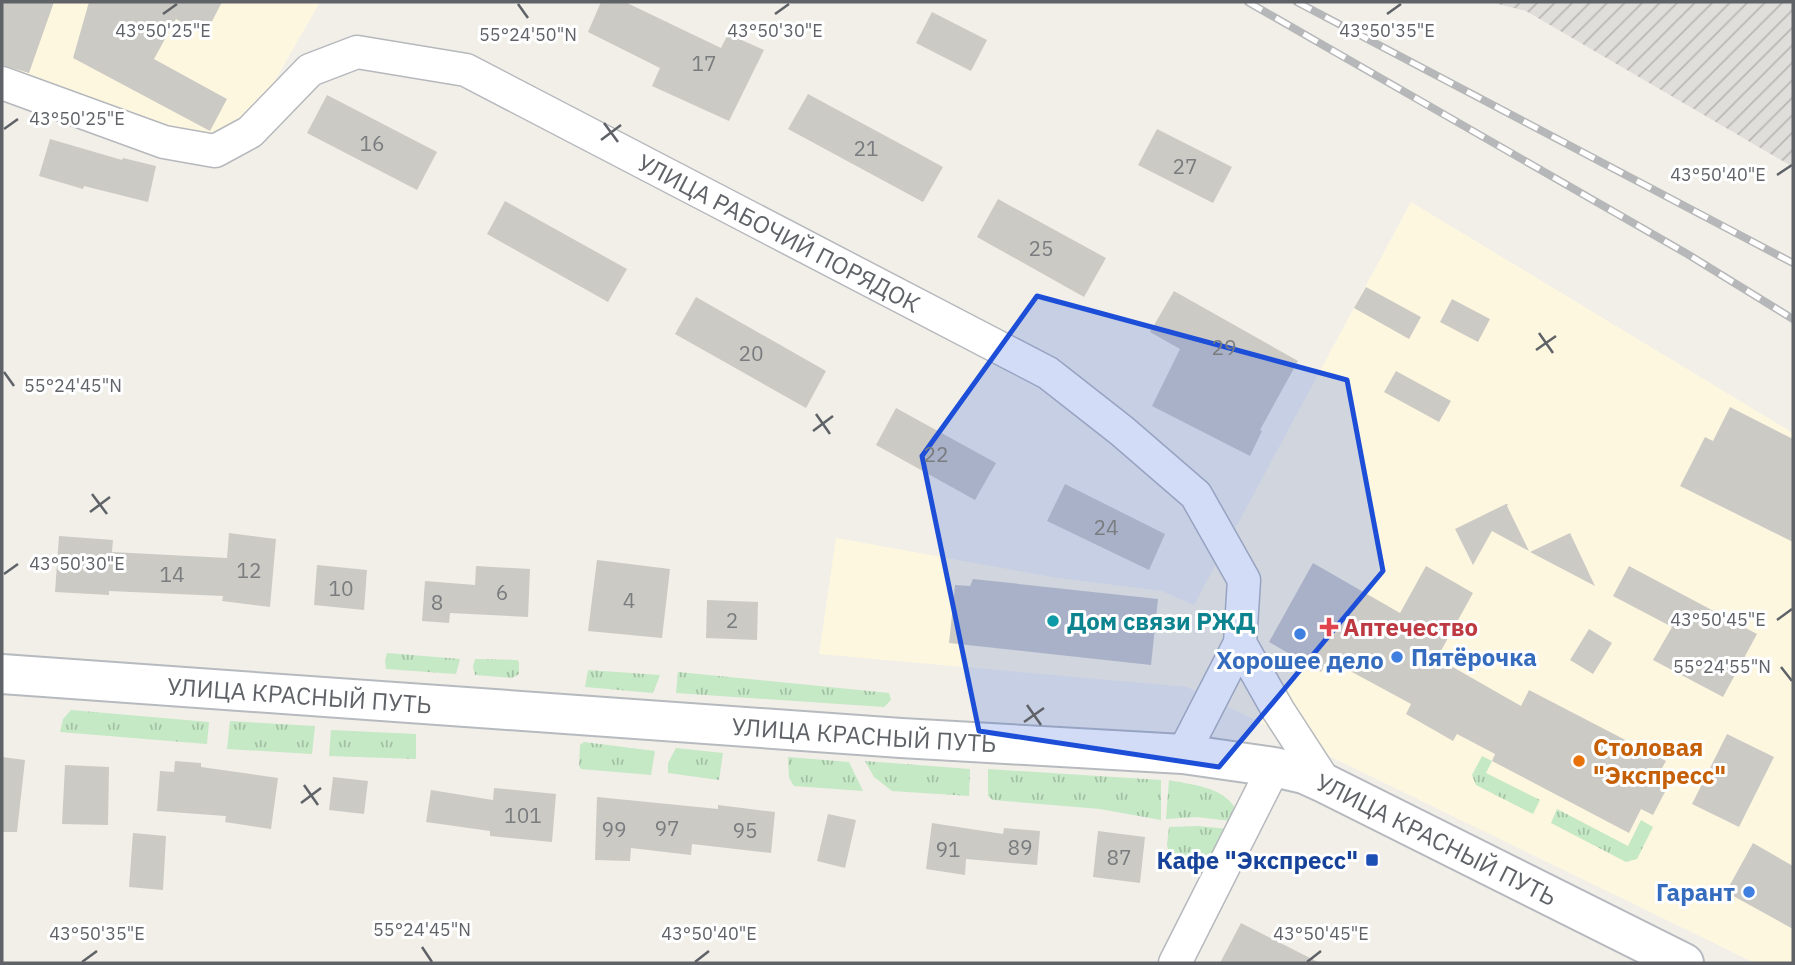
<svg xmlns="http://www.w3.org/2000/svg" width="1795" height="965" font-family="'IBM Plex Sans',sans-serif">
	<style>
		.commercial { fill: #fef7e0 }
		.industrial { fill: url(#industrial-furrows) }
		.grass { fill: url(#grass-tufts) }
		.building { fill: #cccac5 }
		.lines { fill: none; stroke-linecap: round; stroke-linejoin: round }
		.minor-casing { stroke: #b5b8bc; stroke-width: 35 }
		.secondary-casing { stroke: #b6babf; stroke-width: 42 }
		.minor { stroke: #fff; stroke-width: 32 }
		.secondary { stroke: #fff; stroke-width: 38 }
		.rail-casing { stroke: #b6b7b8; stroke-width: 8 }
		.rail { stroke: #fff; stroke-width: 5; stroke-dasharray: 16; stroke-linecap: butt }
		.marked { fill: #1d4ed8; fill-opacity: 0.2; stroke: #1d4ed8; stroke-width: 5; stroke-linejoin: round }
		.ticks { fill: none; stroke: #5f6368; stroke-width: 2.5 }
		.culture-dot { fill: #0f9aa8; stroke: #fff; stroke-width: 2.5 }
		.health-dot { fill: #e0444e; stroke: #fff; stroke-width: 2.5 }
		.shop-dot { fill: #3f7fe0; stroke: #fff; stroke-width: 2.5 }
		.food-dot { fill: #e8710a; stroke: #fff; stroke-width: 2.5 }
		.transit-dot { fill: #1a4fb4; stroke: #fff; stroke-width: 2.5 }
		.labels { text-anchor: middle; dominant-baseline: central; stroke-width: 6; stroke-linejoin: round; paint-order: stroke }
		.number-label { font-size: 21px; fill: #7a7d7f }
		.street-label { font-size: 24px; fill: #5f6368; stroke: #fff }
		.culture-label { font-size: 24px; font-weight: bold; fill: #0d838f; stroke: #fff; text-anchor: start }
		.health-label { font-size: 24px; font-weight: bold; fill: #be3a42; stroke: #fff; text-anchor: start }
		.shop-label { font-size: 24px; font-weight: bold; fill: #366cbe; stroke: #fff; text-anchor: start }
		.food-label { font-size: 24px; font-weight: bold; fill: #c56008; stroke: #fff; text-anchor: start }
		.transit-label { font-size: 24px; font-weight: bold; fill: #164399; stroke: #fff; text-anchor: end }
		.ticks-label { font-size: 18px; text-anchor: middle; fill: #5f6368; stroke: #fff; stroke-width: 6; stroke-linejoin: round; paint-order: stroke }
	</style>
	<defs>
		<pattern id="industrial-furrows" width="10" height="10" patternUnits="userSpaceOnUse" patternTransform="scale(1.75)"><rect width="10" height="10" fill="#e0deda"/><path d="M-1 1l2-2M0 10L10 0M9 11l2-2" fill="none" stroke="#b9b8b5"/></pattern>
		<pattern id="grass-tufts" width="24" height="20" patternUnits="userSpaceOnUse" patternTransform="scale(1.75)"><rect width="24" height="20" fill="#c5e8c5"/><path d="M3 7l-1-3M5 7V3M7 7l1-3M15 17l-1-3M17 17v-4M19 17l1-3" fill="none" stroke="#a3c0a4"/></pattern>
	</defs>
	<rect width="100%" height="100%" fill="#f1efe8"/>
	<path class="commercial" d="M2,2H320L253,119L213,135L186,133L2,65Z
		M1411,202L1793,433V963H1755L1187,687L819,654L836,538L1058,578L1162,591L1194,605Z"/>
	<path class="industrial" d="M1490,2H1793V167L1526,11Z"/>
	<path class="grass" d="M387,653L460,659L456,674L386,669L385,661Z
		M475,659L517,660L519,662V674L512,678L475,675L473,667Z
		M588,670L660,675L653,693L585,687Z
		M678,672L889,693L891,700L884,707L676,693Z
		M71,710L209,722L207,744L60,732L63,719Z
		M230,721L315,726L312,754L227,749Z
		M331,730L416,734V759L329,756Z
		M584,742L655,751L651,775L581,769L579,766L580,745Z
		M676,748L723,753L719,780L668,773V763Z
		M1482,756L1492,761L1486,773L1540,800L1533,814L1476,785L1472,775Z
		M788,757L849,762L863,791L794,786L789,778Z
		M865,761L970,769L969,796L892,791L874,777Z
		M988,769L1161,780V820L1100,809L993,800L988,796Z
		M1169,780C1191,785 1222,786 1235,808L1231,821L1197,817L1166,819Z
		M1557,809L1628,846L1641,820L1653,827L1637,859L1626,862L1551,823Z
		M1198,826L1228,829L1215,856L1197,865L1169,854L1167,845L1169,827Z"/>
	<path class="building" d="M2,2H54L29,73L2,65Z
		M89,2H222L205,35L176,19L154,59L227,99L210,131L73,58Z
		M601,2H625L721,48L728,34L764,50L729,121L652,86L660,68L588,32Z
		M932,12L987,40L971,71L916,43Z
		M808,94L943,167L923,202L788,129Z
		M327,95L437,152L417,190L307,133Z
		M1157,129L1232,167L1213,203L1138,165Z
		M50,139L122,160L123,158L156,166L148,202L84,186L83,189L39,176Z
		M998,199L1106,258L1084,297L977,237Z
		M505,201L627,269L608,302L487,234Z
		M1366,287L1421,317L1409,339L1354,308Z
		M1174,291L1298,361L1260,430L1262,431L1250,456L1152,406L1180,349L1150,332Z
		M696,297L826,371L806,408L675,334Z
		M1452,299L1490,319L1478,342L1440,322Z
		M1396,371L1451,401L1439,422L1384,392Z
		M1730,407L1793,439V542L1680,486L1705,437L1713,441Z
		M896,408L996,463L975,500L876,445Z
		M1065,484L1165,534L1149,570L1047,521Z
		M1506,504H1508L1507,506L1529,551L1492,531L1473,565L1455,529Z
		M229,533L276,539L270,607L222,601L223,596L109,591V595L55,592L59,536L113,540L112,552L227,558Z
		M1570,533L1595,586L1530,552Z
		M597,560L670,569L662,638L588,631Z
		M1313,563L1400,613L1426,566L1473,593L1437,658L1521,706L1529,690L1666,761L1653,784L1666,790L1653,815L1641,809L1629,833L1492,761L1495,754L1457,734L1453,741L1406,714L1411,704L1328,659L1321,672L1269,642Z
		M317,565L367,570L364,610L314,605Z
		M476,566L530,569L528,617L450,613L449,623L422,621L425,581L475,585Z
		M1629,566L1757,634L1723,697L1653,660L1672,627L1613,596Z
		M973,579L1158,599L1151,665L949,643L955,585L970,586Z
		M707,600L758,602L757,640L706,638Z
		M1589,629L1612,643L1593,674L1570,660Z
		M1727,734L1774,757L1739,827L1692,804Z
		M2,757L25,760L17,832H2Z
		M175,761L201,763V767L278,778L271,829L225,822L226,816L157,811L160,771L174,772Z
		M65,765L109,767L108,825L62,824Z
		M333,777L368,781L364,814L329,810Z
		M494,788L556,794L552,842L490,836V831L426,822L431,790L493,800Z
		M597,797L718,809V805L775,812L771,853L692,844L691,855L631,848L630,861L595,860Z
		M828,814L856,820L845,868L817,861Z
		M932,823L1003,834L1004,828L1040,831L1037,865L966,859L965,875L926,869Z
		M1098,831L1145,837L1140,883L1093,877Z
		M133,833L166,836L163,890L129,887Z
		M1753,843L1793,866V929L1726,892Z
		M1241,923L1320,963H1220Z"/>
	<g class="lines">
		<g class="minor-casing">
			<g id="minor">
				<path id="s1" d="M2,83L164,142L215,151L250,132L310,70L357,52L466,70L1048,373L1122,431L1196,495L1244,580L1240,643L1183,754"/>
				<path d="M1240,643L1278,710L1326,784"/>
				<path d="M1175,963L1274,767"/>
			</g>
		</g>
		<g class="secondary-casing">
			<g id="secondary">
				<path id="s2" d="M2,674L901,738L1183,754L1274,767L1304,774L1326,784L1684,963"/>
			</g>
		</g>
		<use href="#minor" class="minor"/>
		<use href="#secondary" class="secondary"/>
		<g class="rail-casing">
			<path id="rail" d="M1248,2L1689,255L1793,319
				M1297,2L1793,263"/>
		</g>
		<use href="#rail" class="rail"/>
	</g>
	<path class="marked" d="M1037,296L1347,380L1383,571L1219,767L979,731L922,456Z"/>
	<path class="ticks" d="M518,4L528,18M163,14L177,4M775,14L789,4M1387,14L1401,4M604,123L618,142M4,129L18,119M601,140L621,125M1777,175L1792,165M1539,333L1553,353M1536,350L1556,336M4,372L14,386M816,414L830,434M813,431L833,416M92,494L107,514M90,512L110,497M4,574L18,564M1777,620L1792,609M1781,667L1792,681M1027,705L1041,725M1024,722L1044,708M304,785L318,805M301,803L321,788M422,947L432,962M82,962L97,951M695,962L709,951M1307,962L1321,951"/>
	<circle class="culture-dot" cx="1053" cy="621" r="7"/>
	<path class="health-dot" d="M1325.5 616.5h7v7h7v7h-7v7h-7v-7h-7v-7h7z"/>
	<g class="shop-dot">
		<circle cx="1300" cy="634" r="7"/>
		<circle cx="1397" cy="657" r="7"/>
		<circle cx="1749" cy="892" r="7"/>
	</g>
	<circle class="food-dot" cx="1579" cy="761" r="7"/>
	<rect class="transit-dot" x="1365" y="853" width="14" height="14" rx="3.5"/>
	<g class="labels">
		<g class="number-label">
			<text x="704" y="63">17</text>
			<text x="372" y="143">16</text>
			<text x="866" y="148">21</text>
			<text x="1185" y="166">27</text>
			<text x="1041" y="248">25</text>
			<text x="1224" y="347">29</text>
			<text x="751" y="353">20</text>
			<text x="936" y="454">22</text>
			<text x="1106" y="527">24</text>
			<text x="249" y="570">12</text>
			<text x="172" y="574">14</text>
			<text x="341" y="588">10</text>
			<text x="502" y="592">6</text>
			<text x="629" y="600">4</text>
			<text x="437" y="602">8</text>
			<text x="732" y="620">2</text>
			<text x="523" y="815">101</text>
			<text x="667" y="828">97</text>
			<text x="614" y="829">99</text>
			<text x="745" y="830">95</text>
			<text x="1020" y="847">89</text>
			<text x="948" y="849">91</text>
			<text x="1119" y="857">87</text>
		</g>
		<g class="street-label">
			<text stroke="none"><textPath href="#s1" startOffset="864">УЛИЦА РАБОЧИЙ ПОРЯДОК</textPath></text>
			<text stroke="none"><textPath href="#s2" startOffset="298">УЛИЦА КРАСНЫЙ ПУТЬ</textPath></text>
			<text stroke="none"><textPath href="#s2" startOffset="864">УЛИЦА КРАСНЫЙ ПУТЬ</textPath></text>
			<text stroke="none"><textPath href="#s2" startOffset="1454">УЛИЦА КРАСНЫЙ ПУТЬ</textPath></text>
		</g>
		<g class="culture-label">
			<text x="1067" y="621">Дом связи РЖД</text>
		</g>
		<g class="health-label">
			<text x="1343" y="627">Аптечество</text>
		</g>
		<g class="shop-label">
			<text x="1411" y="657">Пятёрочка</text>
			<text x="1300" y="660" text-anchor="middle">Хорошее дело</text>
			<text x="1735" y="892" text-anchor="end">Гарант</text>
		</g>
		<g class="food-label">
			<text x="1593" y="747">Столовая<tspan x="1593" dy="28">"Экспресс"</tspan></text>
		</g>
		<g class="transit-label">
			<text x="1358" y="860">Кафе "Экспресс"</text>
		</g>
	</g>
	<g class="ticks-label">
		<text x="163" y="37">43°50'25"E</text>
		<text x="775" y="37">43°50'30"E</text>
		<text x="1387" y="37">43°50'35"E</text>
		<text x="528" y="41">55°24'50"N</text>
		<text x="77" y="125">43°50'25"E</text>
		<text x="1718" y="181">43°50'40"E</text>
		<text x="73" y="392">55°24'45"N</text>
		<text x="77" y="570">43°50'30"E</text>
		<text x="1718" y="626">43°50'45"E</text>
		<text x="1722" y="673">55°24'55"N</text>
		<text x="422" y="936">55°24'45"N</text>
		<text x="97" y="940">43°50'35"E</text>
		<text x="709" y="940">43°50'40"E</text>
		<text x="1321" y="940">43°50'45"E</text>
	</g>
	<rect width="1795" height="965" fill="none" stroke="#5f6368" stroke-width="7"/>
</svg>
